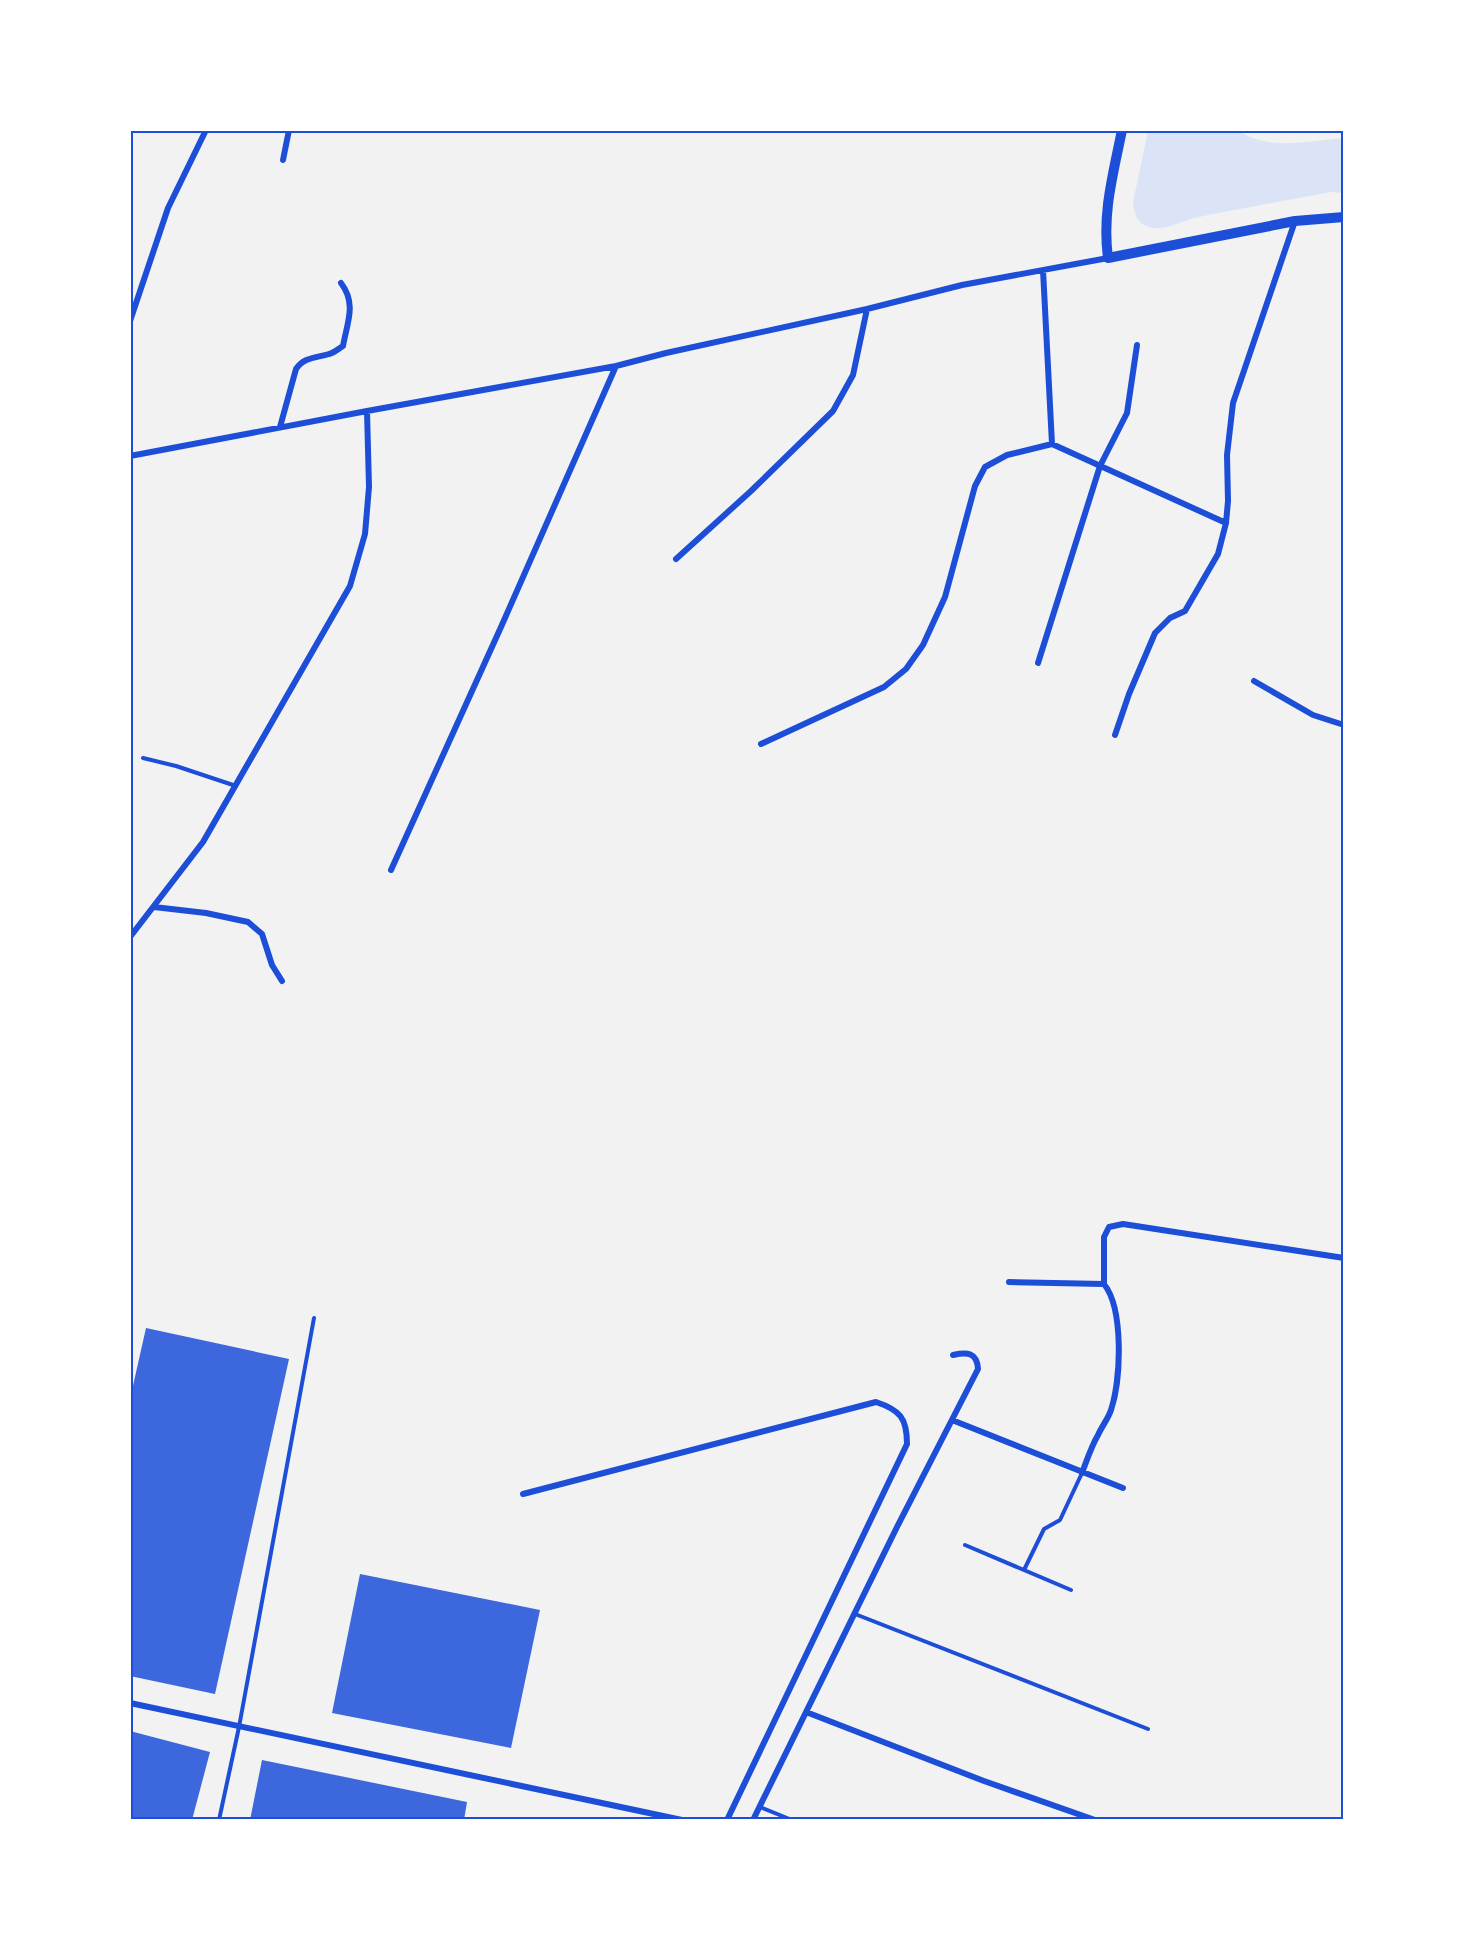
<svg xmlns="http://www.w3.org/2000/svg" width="1474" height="1950" font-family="'Crimson Pro',serif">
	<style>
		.green { fill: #dbe4f7 }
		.building { fill: #3d67dc }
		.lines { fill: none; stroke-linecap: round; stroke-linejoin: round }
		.service { stroke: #1d4ed8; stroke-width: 4 }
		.minor { stroke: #1d4ed8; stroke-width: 6 }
		.tertiary { stroke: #1d4ed8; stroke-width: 10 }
		.neatline { fill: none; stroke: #1d4ed8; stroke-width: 2 }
	</style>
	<rect width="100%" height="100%" fill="#f2f2f2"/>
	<path class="green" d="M1148,131H1239C1269,151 1309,141 1343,138V193L1331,192C1285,201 1240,208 1194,218C1180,222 1164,231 1149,227C1137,224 1134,213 1133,202Z"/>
	<path class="building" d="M146,1328L289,1359L215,1694L130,1676V1399Z
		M360,1574L540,1610L511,1748L332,1713Z
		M130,1731L210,1752L192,1820H130Z
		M262,1760L467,1802L464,1820H250Z"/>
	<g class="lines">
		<path class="service" d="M143,758L176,766L236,786
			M965,1545L1071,1590
			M1024,1570L1044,1529L1060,1520L1082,1473
			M855,1614L1148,1729
			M760,1807L792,1820
			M219,1820L239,1727L314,1318"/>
		<path class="minor" d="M283,160L289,130
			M1043,270L1052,444
			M130,321L168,208L206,130
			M280,427L296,369C304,357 316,358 329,354C334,353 338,349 343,346C347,323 357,304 341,283
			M130,456L367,411L616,366L666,353L867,309L962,285L1108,258
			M676,559L751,491L833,411L853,375L867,309
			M1038,663L1100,466L1127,413L1137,345
			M1254,681L1313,715L1344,725
			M1115,735L1129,694L1155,633L1170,618L1185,611L1218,554L1226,523L1228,501L1227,455L1233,403L1295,221
			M761,744L884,687L906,669L923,645L945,597L975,486L985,467L1007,455L1052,444L1226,523
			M391,870L501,627L616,366
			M154,907L206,913L248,922L262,934L272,965L282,981
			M130,937L203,842L350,586L365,534L369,487L367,411
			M1009,1282L1104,1284C1124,1309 1121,1380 1111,1410C1108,1419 1102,1426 1098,1435C1091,1447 1087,1460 1082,1473
			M1104,1284V1237L1109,1227L1123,1224L1344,1258
			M952,1420L1123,1488
			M523,1494L876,1402C900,1410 907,1418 907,1444L727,1820
			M130,1703L682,1820
			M806,1712L984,1781L1095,1820
			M753,1820L897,1527L978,1369C977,1352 967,1352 953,1355"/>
		<path class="tertiary" d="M1122,130C1113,175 1102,213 1108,258L1295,221L1344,217"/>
	</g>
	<rect width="1474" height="1950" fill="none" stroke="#ffffff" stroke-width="264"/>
	<rect x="132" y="132" width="1210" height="1686" class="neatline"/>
</svg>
